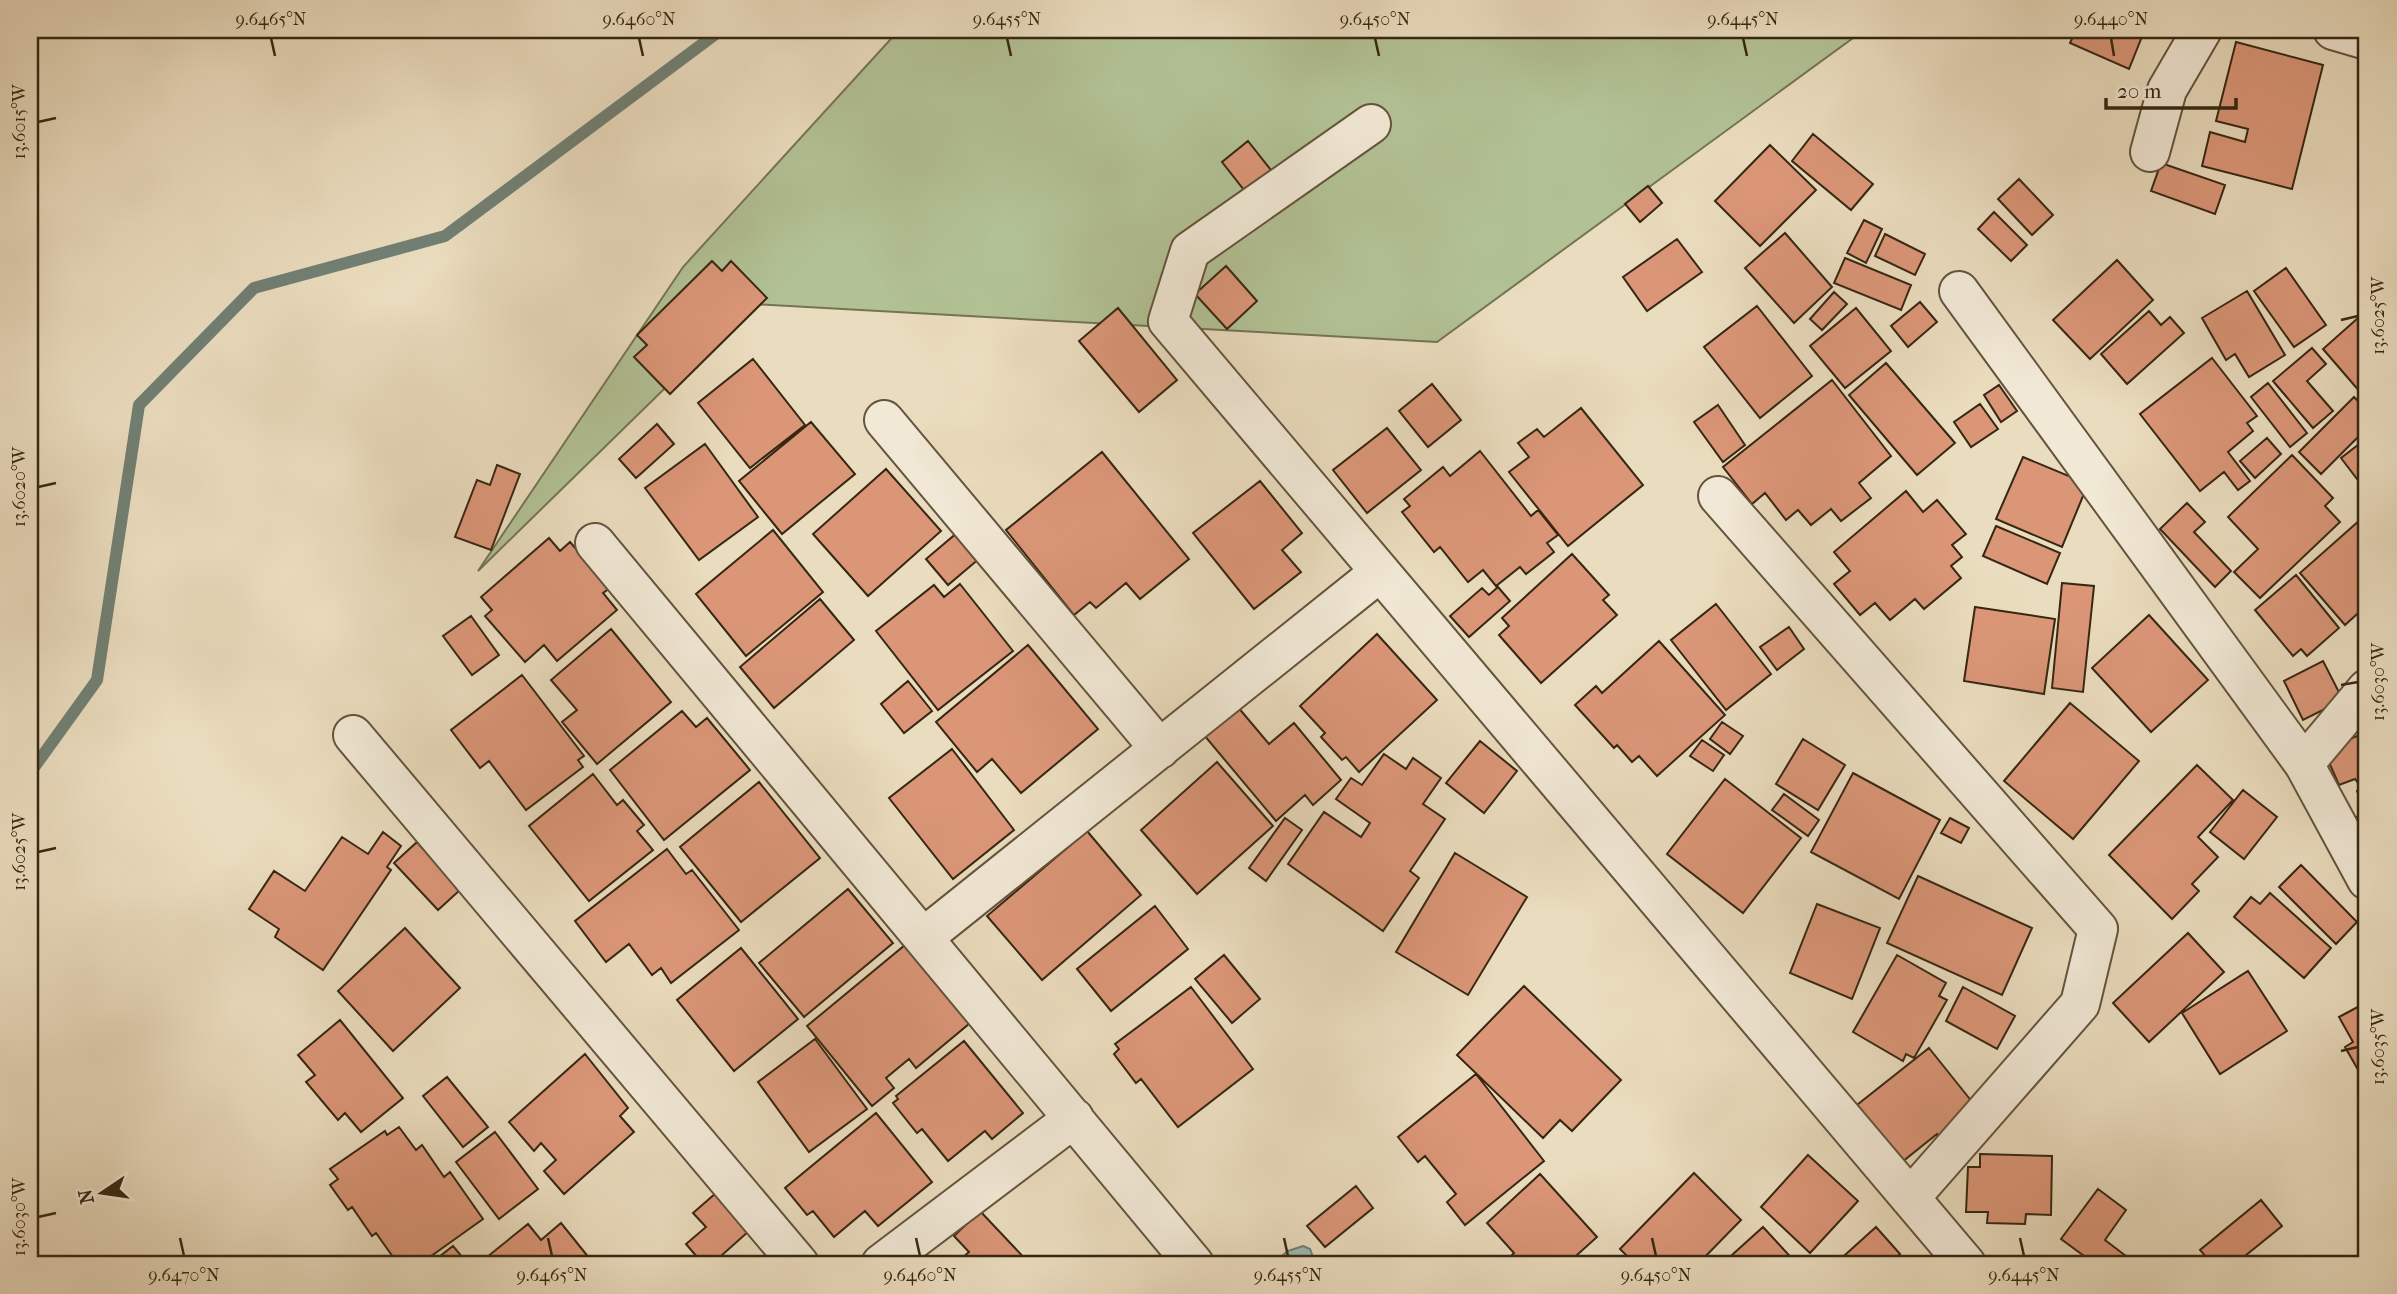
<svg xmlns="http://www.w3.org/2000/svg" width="2397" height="1294" font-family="'IM FELL French Canon',serif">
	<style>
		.green { fill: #b2c295; stroke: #747454; stroke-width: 2 }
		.water { fill: #98bbb6; stroke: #718074; stroke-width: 2 }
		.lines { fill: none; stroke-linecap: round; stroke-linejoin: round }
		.stream { stroke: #718074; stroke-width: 12 }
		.building { fill: #db9678; stroke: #362712; stroke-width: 2 }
		.minor-casing { stroke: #63543d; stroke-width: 42 }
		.minor { stroke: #f1e8d5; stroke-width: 38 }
		.ticks { fill: none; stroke: #362712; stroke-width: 2.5 }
		.neatline { fill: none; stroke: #362712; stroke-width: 2.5 }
		.ticks-label { font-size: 18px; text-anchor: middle; fill: #362712 }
	</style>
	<rect width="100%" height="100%" fill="#eadcbe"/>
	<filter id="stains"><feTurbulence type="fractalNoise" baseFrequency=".00286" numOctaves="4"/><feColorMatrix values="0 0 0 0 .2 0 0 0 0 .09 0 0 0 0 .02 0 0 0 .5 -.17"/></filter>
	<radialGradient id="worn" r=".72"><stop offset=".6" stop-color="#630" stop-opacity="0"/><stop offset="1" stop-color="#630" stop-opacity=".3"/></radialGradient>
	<path class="green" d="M899,30H1864L1437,342L751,304L478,571L683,267Z"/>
	<path class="water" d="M1303,1246L1310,1249L1313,1257L1311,1264H1272L1288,1251Z"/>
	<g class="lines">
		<path class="stream" d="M30,773L97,680L139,405L254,288L445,236L721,30"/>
	</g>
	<path class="building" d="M2076,30H2134L2143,34L2129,69L2070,43Z
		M2236,42L2323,65L2292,189L2202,166L2210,132L2245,142L2248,129L2216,121Z
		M1813,134L1873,184L1851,210L1792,161Z
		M1248,141L1274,174L1248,195L1222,162Z
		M1770,145L1816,190L1760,246L1715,201Z
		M2161,163L2225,185L2215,214L2151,191Z
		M2019,179L2053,215L2032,235L1998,199Z
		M1648,186L1662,203L1640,222L1625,204Z
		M1994,212L2027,245L2011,261L1978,229Z
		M1864,220L1882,229L1866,263L1847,253Z
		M1785,233L1832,287L1794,323L1745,268Z
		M1885,234L1925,254L1915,275L1875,256Z
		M1677,239L1702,272L1647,311L1623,277Z
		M1845,258L1911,285L1901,310L1834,283Z
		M2117,260L2153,300L2090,359L2053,320Z
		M712,261L722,271L731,261L767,298L670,394L634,357L647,345L637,335Z
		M1226,266L1257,301L1227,329L1195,294Z
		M2286,268L2326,325L2294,347L2254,291Z
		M2247,291L2285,355L2249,377L2235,354L2226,360L2202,318Z
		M1834,292L1847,304L1822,330L1810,319Z
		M1920,302L1937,322L1908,347L1891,326Z
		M1757,306L1812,376L1760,418L1704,347Z
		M1118,308L1177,380L1139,412L1079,341Z
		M1856,308L1891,351L1845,388L1810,346Z
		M2367,310V400L2323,349Z
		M2149,311L2161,325L2170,317L2184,333L2127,384L2101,354Z
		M2312,348L2326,364L2307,381L2333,411L2313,428L2273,381Z
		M2212,358L2257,416L2247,423L2253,431L2228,452L2250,481L2238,490L2224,472L2200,491L2140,414Z
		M753,359L805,425L750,468L698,403Z
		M1886,363L1955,443L1917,475L1849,395Z
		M1832,380L1891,456L1859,483L1871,498L1841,521L1831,509L1811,525L1798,510L1786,520L1765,493L1752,504L1723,467Z
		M2268,383L2307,433L2290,447L2251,397Z
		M1432,384L1461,420L1428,447L1399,411Z
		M1999,385L2017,411L2001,422L1984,395Z
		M2354,397L2367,410V428L2321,474L2299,452Z
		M1980,404L1998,429L1971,447L1954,422Z
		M1718,405L1745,445L1723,462L1694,422Z
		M1581,408L1643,485L1568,546L1509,472L1529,457L1518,443L1537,429L1544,437Z
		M811,422L855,474L782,534L739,481Z
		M657,424L674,444L636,478L619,459Z
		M1387,428L1421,470L1367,513L1333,470Z
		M2267,438L2281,454L2255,478L2240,461Z
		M2367,438V492L2341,458Z
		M705,444L758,517L699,560L645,488Z
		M1480,451L1531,516L1538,510L1558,535L1547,543L1554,552L1526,574L1520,567L1496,586L1483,570L1468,582L1440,547L1434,552L1402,512L1410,506L1404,499L1443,467L1450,476Z
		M1102,452L1189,559L1140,599L1126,583L1096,608L1090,602L1074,615L1006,530Z
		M2292,455L2333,498L2325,506L2340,522L2260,598L2234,572L2258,549L2228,517Z
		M2023,457L2088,484L2062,547L1996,519Z
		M497,465L520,474L491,550L455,537L477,480L490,485Z
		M886,469L941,531L868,596L813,534Z
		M1260,481L1302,533L1282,550L1301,572L1254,609L1193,533Z
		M1906,491L1923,512L1937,500L1966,534L1952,545L1962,557L1951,566L1961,578L1924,609L1915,599L1890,620L1875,603L1860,615L1834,584L1850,571L1834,552Z
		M2187,503L2205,522L2194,532L2231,571L2215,587L2160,529Z
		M2360,520L2367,528V605L2345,625L2300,573Z
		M1996,526L2060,553L2047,584L1983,556Z
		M773,530L823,592L746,656L696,594Z
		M958,532L980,558L948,585L926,559Z
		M549,538L560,551L570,542L610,588L603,593L617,610L557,661L544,645L525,662L485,616L492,610L481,597Z
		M1572,554L1609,595L1603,600L1617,615L1541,683L1499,635L1509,626L1502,618Z
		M2296,575L2339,628L2307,656L2301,649L2293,656L2255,610Z
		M2062,583L2094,586L2083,692L2052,688Z
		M960,584L1013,651L938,710L876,631L934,585L944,597Z
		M1498,587L1510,601L1469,637L1450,616L1482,588L1489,595Z
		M820,599L854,640L774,708L740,667Z
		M1716,604L1771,674L1726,710L1671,640Z
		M1975,607L2055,619L2044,694L1964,681Z
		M2149,615L2208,680L2151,732L2092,668Z
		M471,616L499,655L472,675L443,636Z
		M1789,627L1804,649L1777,670L1760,647Z
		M611,629L671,702L597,764L562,722L577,710L551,680Z
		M1377,634L1437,700L1359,772L1346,757L1342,760L1321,737L1325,733L1300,706Z
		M1659,641L1725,715L1657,776L1639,756L1632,762L1617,745L1614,748L1575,705L1596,686L1602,693Z
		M1028,645L1098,729L1021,793L992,759L977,772L936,722Z
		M2323,661L2343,700L2303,720L2284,681Z
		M522,675L584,756L578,760L583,767L526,810L489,761L480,768L451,730Z
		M908,681L932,711L904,733L881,704Z
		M2070,703L2139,761L2073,839L2004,781Z
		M1237,706L1269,744L1294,723L1341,780L1313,805L1305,795L1276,821L1204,735Z
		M682,711L696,727L707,718L750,770L664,840L610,770Z
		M1722,722L1743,736L1730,754L1710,739Z
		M2359,735L2364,749L2367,748V779L2358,783L2355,779L2339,785L2324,751Z
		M1803,739L1845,765L1818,810L1776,784Z
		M1702,740L1724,755L1713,771L1690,756Z
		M1480,741L1517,771L1484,813L1446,783Z
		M952,749L1014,830L953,879L889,798Z
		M1384,754L1406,769L1413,758L1441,778L1423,804L1445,819L1410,871L1419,878L1383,931L1288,864L1324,812L1361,837L1370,823L1336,799L1351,778L1362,785Z
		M1217,762L1273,826L1197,894L1141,830Z
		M2197,765L2233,800L2198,837L2218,857L2192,884L2199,891L2172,919L2109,855Z
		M1853,773L1940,820L1899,899L1811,852Z
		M593,774L617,805L623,800L644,825L637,831L653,850L589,901L529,826Z
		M1725,779L1801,838L1743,913L1667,854Z
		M759,782L820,858L741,922L680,847Z
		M2367,786V829L2361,831L2356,817L2366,813L2357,791Z
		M2243,790L2277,817L2244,859L2210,832Z
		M1784,794L1819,820L1808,836L1772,810Z
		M1285,818L1302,830L1266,881L1249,868Z
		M1950,818L1969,828L1961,843L1941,833Z
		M1087,831L1141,895L1042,980L987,916Z
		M383,832L401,846L387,867L391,870L323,970L275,937L279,929L249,909L274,871L305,891L342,837L368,854Z
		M417,842L460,890L438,910L394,863Z
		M667,849L686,874L692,870L739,930L671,983L661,968L652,975L629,944L606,962L575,921Z
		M1455,853L1527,897L1468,995L1396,952Z
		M2301,865L2357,922L2336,944L2279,887Z
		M1918,876L2032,928L2002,995L1887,943Z
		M848,889L893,943L804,1017L759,963Z
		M2270,893L2331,948L2304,978L2234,917L2251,897L2260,904Z
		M1817,904L1880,928L1852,999L1790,973Z
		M1155,906L1188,949L1111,1011L1077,969Z
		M405,928L460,988L393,1051L338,991Z
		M2188,933L2224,972L2149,1042L2113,1003Z
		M905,945L970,1023L916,1068L909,1059L886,1078L894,1088L872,1106L807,1026Z
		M741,948L798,1019L734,1071L677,1000Z
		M1224,955L1260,999L1232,1023L1195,979Z
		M1897,955L1946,983L1939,996L1947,1000L1914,1058L1906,1054L1903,1061L1853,1032Z
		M2248,971L2287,1031L2220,1074L2182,1013Z
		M1524,986L1621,1080L1572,1131L1560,1120L1543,1138L1457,1055Z
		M1191,987L1253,1069L1178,1127L1141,1079L1136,1083L1114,1054L1119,1049L1115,1044Z
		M1963,987L2015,1016L1997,1049L1946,1021Z
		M2367,1002V1072L2361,1075L2345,1047L2353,1042L2339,1017Z
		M340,1020L403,1098L361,1132L345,1113L338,1120L306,1082L315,1075L298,1055Z
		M815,1039L867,1109L809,1152L758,1082Z
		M964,1041L1023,1113L992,1139L985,1131L948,1161L922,1129L917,1133L893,1103L898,1099L896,1096Z
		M1929,1048L1981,1113L1943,1143L1937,1134L1902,1162L1857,1105Z
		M585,1054L628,1108L620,1116L634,1132L564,1194L544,1171L556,1160L541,1143L534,1151L509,1122Z
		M1476,1074L1544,1161L1465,1225L1447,1202L1456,1194L1425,1156L1418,1162L1398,1137Z
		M447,1077L488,1127L463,1147L423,1096Z
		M876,1113L932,1182L878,1226L865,1211L834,1237L813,1211L807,1215L785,1188Z
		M399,1127L416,1150L422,1145L444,1177L450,1172L483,1219L420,1264H398L376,1233L372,1236L352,1207L348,1210L330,1185L338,1179L330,1169L385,1131L387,1135Z
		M495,1132L538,1189L499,1219L456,1162Z
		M1980,1154L2052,1156L2051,1215L2026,1214L2025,1224L1987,1223L1988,1212H1966L1968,1167H1980Z
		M1808,1155L1858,1201L1810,1253L1761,1207Z
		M1694,1173L1741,1220L1698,1264H1635L1620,1249Z
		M1540,1174L1597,1237L1567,1264H1503L1514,1253L1487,1223Z
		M1356,1186L1373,1208L1325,1247L1307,1226Z
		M2098,1189L2126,1210L2105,1240L2130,1259L2125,1264H2095L2061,1239Z
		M716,1193L749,1231L712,1264H703L686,1244L706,1227L693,1213Z
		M2261,1200L2282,1226L2235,1264H2212L2200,1250Z
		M980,1211L1030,1264H968L962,1258L969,1252L954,1236Z
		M561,1223L594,1264H485L482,1261L528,1224L541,1240Z
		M1763,1227L1797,1264H1722Z
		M1876,1227L1900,1254L1889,1264H1835Z
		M453,1246L468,1264H430Z"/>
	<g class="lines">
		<g class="minor-casing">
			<path id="minor" d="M2333,30L2367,40
				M1371,124L1190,251L1168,321L1966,1264
				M2150,152L2167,90L2202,30
				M1959,291L2304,764L2367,880
				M884,420L1160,749
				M1718,496L2098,929L2080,1004L1910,1198
				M595,543L1194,1264
				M353,735L799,1264
				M2304,764L2367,689
				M924,937L1380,572
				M881,1264L1074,1118"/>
		</g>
		<use href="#minor" class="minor"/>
	</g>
	<path class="ticks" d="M271,38L275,56M639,38L643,56M1007,38L1011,56M1375,38L1379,56M1743,38L1747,56M2111,38L2114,56M38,122L56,118M2341,320L2358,316M38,487L56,483M2341,685L2358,682M38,852L56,848M2341,1051L2358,1047M38,1217L56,1213M180,1238L184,1256M548,1238L552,1256M916,1238L920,1256M1284,1238L1288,1256M1652,1238L1656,1256M2020,1238L2024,1256"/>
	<rect width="2397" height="1294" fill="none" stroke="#eadcbe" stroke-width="77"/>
	<g transform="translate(102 1193) rotate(257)" stroke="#f1e8d5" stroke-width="5" paint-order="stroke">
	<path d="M0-5L12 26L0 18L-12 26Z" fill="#362712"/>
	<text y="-10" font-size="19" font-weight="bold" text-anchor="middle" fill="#362712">N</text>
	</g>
	<path d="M2106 98v10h130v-10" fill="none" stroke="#362712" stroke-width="3.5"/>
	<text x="2117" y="98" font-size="21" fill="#362712" stroke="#f1e8d5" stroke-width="5" paint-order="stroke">20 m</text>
	<rect x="38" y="38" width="2320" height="1218" class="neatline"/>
	<g class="ticks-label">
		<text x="271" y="25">9.6465°N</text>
		<text x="639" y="25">9.6460°N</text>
		<text x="1007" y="25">9.6455°N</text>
		<text x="1375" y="25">9.6450°N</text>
		<text x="1743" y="25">9.6445°N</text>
		<text x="2111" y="25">9.6440°N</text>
		<text transform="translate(19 122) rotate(-90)" y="6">13.6015°W</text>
		<text transform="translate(2378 316) rotate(-90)" y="6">13.6025°W</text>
		<text transform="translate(19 487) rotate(-90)" y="6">13.6020°W</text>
		<text transform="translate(2378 682) rotate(-90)" y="6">13.6030°W</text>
		<text transform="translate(19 852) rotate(-90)" y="6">13.6025°W</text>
		<text transform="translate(2378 1047) rotate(-90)" y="6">13.6035°W</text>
		<text transform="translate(19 1217) rotate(-90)" y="6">13.6030°W</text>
		<text x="184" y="1281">9.6470°N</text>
		<text x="552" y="1281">9.6465°N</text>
		<text x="920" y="1281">9.6460°N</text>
		<text x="1288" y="1281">9.6455°N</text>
		<text x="1656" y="1281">9.6450°N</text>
		<text x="2024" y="1281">9.6445°N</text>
	</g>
	<rect width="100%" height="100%" filter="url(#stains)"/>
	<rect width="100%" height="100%" fill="url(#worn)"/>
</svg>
